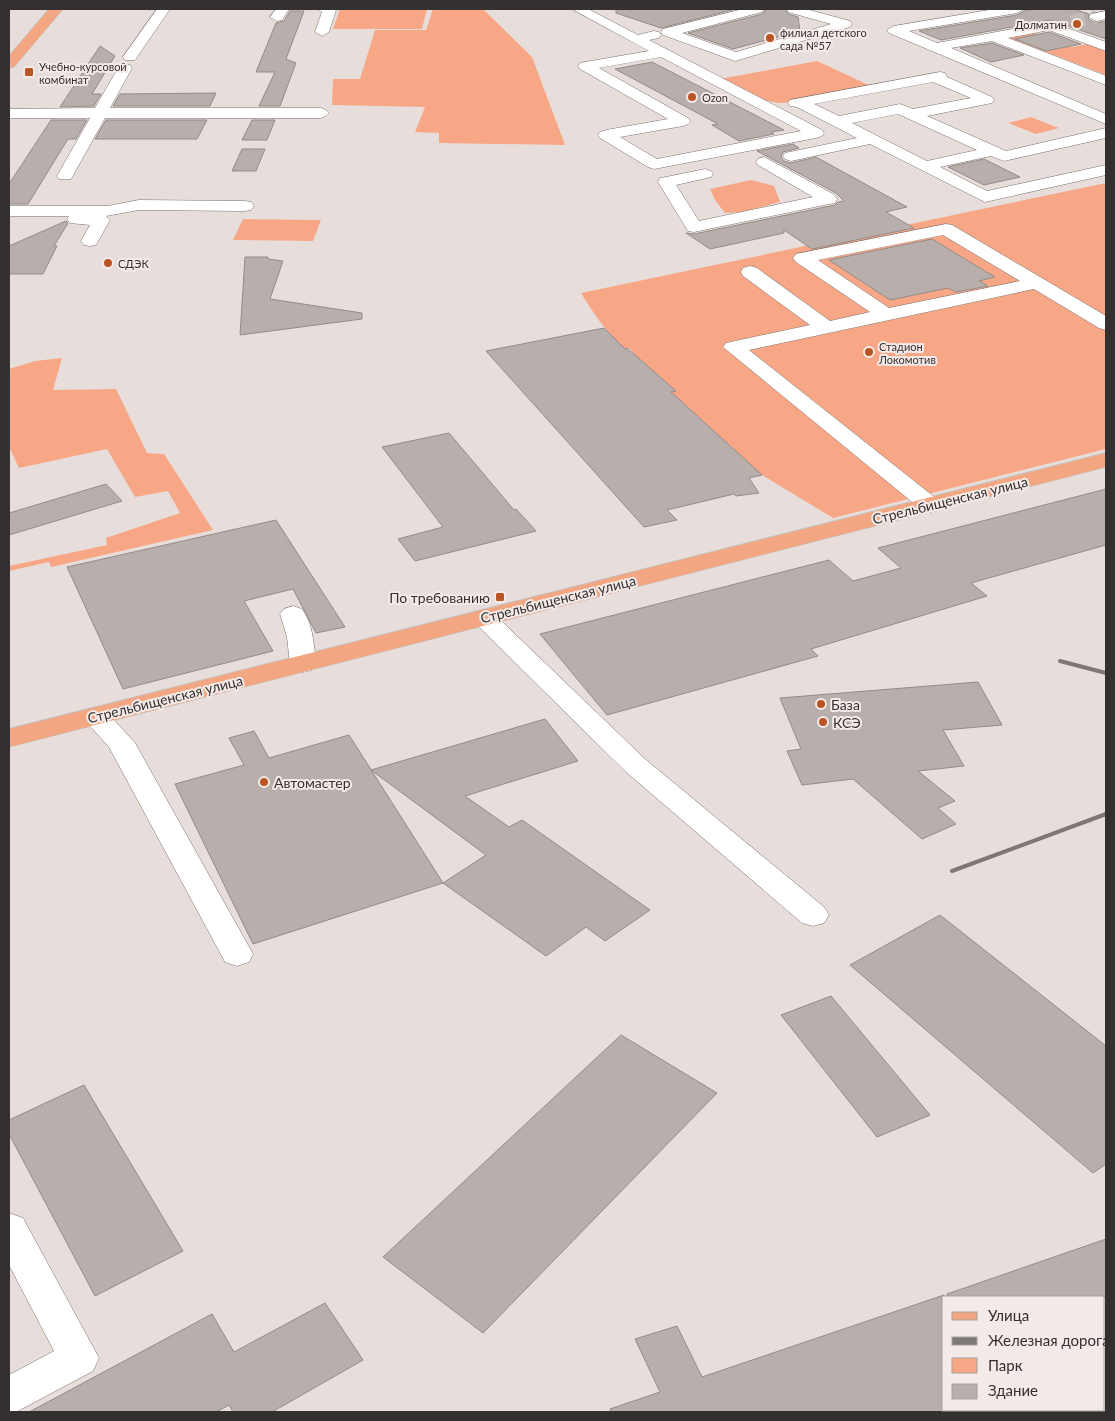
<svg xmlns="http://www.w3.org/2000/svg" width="1115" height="1421" font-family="Lato,sans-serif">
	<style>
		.green { fill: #f8a786 }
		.building { fill: #b8afac; stroke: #938b88 }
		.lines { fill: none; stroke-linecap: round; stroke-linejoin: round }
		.minor-tunnel { stroke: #c3bbb9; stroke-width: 14; stroke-dasharray: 14 8; stroke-linecap: butt }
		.minor-casing { stroke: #7a726f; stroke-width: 1 }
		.major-casing { stroke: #bebdbc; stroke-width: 1 }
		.minor { fill: #fff; fill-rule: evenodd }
		.major { fill: #f2a681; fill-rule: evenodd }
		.rail { stroke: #7d7876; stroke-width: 4 }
		.poi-dot { fill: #ba5425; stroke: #f4ebe8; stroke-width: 2 }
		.labels { text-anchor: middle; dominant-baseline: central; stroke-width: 4; stroke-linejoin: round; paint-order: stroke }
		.far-poi-label { font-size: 11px; fill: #33302f; stroke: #f4ebe8; text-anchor: start }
		.street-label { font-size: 14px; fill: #33302f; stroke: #f4ebe8 }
		.poi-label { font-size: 14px; fill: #33302f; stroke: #f4ebe8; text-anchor: start }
	</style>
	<rect width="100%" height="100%" fill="#e7dedb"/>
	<path class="green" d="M340,9H427L422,29H333Z
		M433,9H483L532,57L565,145L439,143V133L415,132L425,107L332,105L333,79H360L375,30H426Z
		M1029,31L1073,47L1092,43L1106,49V75L1004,36Z
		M817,61L873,87L784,103C760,103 741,89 720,79Z
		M1031,117L1056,127L1059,128L1036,134L1008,123Z
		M751,180L774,186L780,202L743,212L725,213L715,200L710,189Z
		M1106,183V449L833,518L762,475L671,392L659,376L654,377L629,355L634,353L629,348L622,349C618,346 616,341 612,336C600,323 591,309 581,293Z
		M243,219L321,220L313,241L233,240Z
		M62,358L53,390L116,389L147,453L164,454L213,530L51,567L49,562L9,571V566L107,545L106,538L180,513L168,491L135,497L107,449L19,468L9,447V369L35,361Z"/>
	<path class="building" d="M616,9H736L661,28L616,13Z
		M766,9H785L788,14L798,17L800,31L733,49L688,33L762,14Z
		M1044,9H1073L1089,14L1088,19L1095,23L1106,21V39L1050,20L941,40L919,31L1017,15L1026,10Z
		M290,11H304L286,59L296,63L280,106H259L275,72H256L276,23L284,21Z
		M1049,32L1081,44L1046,51L1015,39Z
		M992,43L1024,55L991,62L960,48Z
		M100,46L115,56L92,94H101L94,106L60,107Z
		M652,62L784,130L771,132L774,134L739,141L712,125L718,124L615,69Z
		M216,93L210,106H113L120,94Z
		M51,120H87L76,139H68L28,204H9V184Z
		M106,120H207L197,139H95Z
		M252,120H275L267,140H242Z
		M793,144L799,148L783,152L781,157L784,161L791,163L816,157L907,207L886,212L914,228L812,249L784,230V233L710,249L686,233L694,234L835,205L838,202L844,201L836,193L757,151Z
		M242,149H265L256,171H232Z
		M984,159L1020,177L984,185L948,167Z
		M66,221L68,223L54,246H57L43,274H9V246Z
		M932,239L995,277L979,281L988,286L956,292L948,288L890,300L829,260Z
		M245,257H268V259L283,261L270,299L362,313V319L240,335Z
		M604,328L625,349L627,348L676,391L671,392L762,475L749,478L759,493L736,496L734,494L667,510L677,520L644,527L486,351Z
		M449,433L514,510L516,509L536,531L415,561L398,539L443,527L382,447Z
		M106,484L122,501L9,535V513Z
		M1106,489V545L971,583L987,596L811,649L818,656L607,715L540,634L829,560L853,581L901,568L878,548Z
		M276,520L345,627L316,633L293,589L244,601L273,651L123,689L67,567Z
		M978,682L1002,725L943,730L964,766L918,771L955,801L938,808L956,824L922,839L853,779L802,785L787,751L801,749L780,698Z
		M545,719L578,761L465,796L509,827L522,820L650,910L605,941L586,927L546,956L443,883L486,855L371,770Z
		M254,731L269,758L349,735L443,883L253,944L175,784L244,765L229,738Z
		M940,915L1106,1046V1164L1093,1173L850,965Z
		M831,996L930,1115L877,1137L781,1015Z
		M621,1035L717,1093L483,1333L383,1257Z
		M84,1085L183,1251L95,1296L9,1134V1120Z
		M1106,1239V1297H948L947,1294Z
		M944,1295V1412H611L610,1409L660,1392L635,1339L677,1326L702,1377Z
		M325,1303L363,1360L272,1412H233L229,1405L216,1412H29L212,1314L234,1352Z"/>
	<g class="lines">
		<path class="minor-tunnel" d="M1071,22L1096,17"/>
		<g class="minor-casing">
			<path id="minor" d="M157,9H170L135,60H125L123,57Z
				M276,9H289L282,20L277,21L270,17Z
				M318,9L336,10L329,32L322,36L315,32L322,12Z
				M572,9H588L638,35L654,31L659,32L661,35L659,38L649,40L822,130L824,133L822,136L816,138L654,169L648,167L600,138L598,135L600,132L606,130L668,119L580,69L578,66L580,63L585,62L649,51ZM661,57L801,131L657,159L620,137L683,126L688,124L691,121L688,118L599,68Z
				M743,9H764L762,12L682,33L736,52L831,24L788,12L787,9H806L850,21L852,24L850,27L735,61L663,35L661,32L663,29Z
				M995,9H1024L1017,13L909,31L937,43L1050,22L1106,42V51L1049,30L1008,38L1106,76V85L992,41L951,48L1106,114V124L889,33L887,30L894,26Z
				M1106,11V19L1096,21L1089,17L1091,14Z
				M125,64L130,65L132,68L110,108H321L326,110L329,113L326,116L321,118H105L71,179H59L57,176L90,118H9V109L95,108L118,68L120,65Z
				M940,72L945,73L947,77L992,97L994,100L992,103L927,116L1006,151L1106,128V138L1004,161L991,156L940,167L987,191L1106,165V175L985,202L870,144L791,161L785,159L783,156L785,153L857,138L797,107L790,106L788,103L790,100ZM933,82L971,98L913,109L900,104L839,116L814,104ZM898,114L977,150L927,161L852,123Z
				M764,157L835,195L837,199L835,203L829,204L694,232L688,231L658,182L660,178L666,177L705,169L711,171L713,174L711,177L676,185L699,221L813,197L758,165L756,162L758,159Z
				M139,200L245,201L251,202L254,206L251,210L245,211L139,210L106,216L110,220L96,245L90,246L84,245L81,241L90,225L70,223L67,219L69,216H9V206H108Z
				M946,224L952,225L1106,316V330L1099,328L1034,289L749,350L938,500L942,505L938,510L930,512L922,510L723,347L726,343L810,325L743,276L741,272L743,268L750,266L757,268L830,321L870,312L796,262L793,258L796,254ZM943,235L1020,281L889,308L818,260Z
				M293,606L302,609C313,624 314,645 316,664L312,670L303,672L294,670L290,664L287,637L280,614L284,609Z
				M484,610L493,613L645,759L824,907L829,915L824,923L813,926L802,923L625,771L475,623L471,618L475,613Z
				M95,708L105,710L135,743L253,954L249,962L237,966L225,962L109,747L81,716L85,710Z
				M9,1213L23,1218L99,1358L93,1371L16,1412H9V1375L54,1351L9,1265Z"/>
		</g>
		<g class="major-casing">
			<path id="major" d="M49,9H63L14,67L9,68V56Z
				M1106,453V467L9,747V729Z"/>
		</g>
		<use href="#minor" class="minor"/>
		<use href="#major" class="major"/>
		<path class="rail" d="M1060,661L1106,673
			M952,871L1106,814"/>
	</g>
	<g class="poi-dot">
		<circle cx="1077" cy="24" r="5"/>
		<circle cx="770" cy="38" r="5"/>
		<rect x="24" y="67" width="10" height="10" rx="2.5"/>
		<circle cx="692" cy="97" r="5"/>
		<circle cx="108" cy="263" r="5"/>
		<circle cx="869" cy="352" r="5"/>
		<rect x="495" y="592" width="10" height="10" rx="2.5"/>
		<circle cx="821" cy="704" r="5"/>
		<circle cx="823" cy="722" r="5"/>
		<circle cx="264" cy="782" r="5"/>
	</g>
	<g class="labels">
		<g class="far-poi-label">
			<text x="1067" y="24" text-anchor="end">Долматин</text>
			<text x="780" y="32">филиал детского<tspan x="780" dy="13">сада №57</tspan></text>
			<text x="39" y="66">Учебно-курсовой<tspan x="39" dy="13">комбинат</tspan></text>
			<text x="702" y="97">Ozon</text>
			<text x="118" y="263">СДЭК</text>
			<text x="879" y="346">Стадион<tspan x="879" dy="13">Локомотив</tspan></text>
		</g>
		<g class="street-label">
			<text transform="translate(950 500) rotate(-14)">Стрельбищенская улица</text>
			<text transform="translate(558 599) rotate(-14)">Стрельбищенская улица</text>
			<text transform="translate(165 699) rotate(-14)">Стрельбищенская улица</text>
		</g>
		<g class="poi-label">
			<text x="490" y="597" text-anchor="end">По требованию</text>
			<text x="831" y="704">База</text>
			<text x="833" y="722">КСЭ</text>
			<text x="274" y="782">Автомастер</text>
		</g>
	</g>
	<rect width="1115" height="1421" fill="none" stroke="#33302f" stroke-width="20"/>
	<rect x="942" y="1296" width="162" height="115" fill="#f4ebe8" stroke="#a7a09e"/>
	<rect x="952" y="1312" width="25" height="8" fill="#f2a681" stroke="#a7a09e"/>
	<text x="988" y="1321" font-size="15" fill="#33302f">Улица</text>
	<rect x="952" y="1337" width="25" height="8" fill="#7d7876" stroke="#a7a09e"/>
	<text x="988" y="1346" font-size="15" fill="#33302f">Железная дорога</text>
	<rect x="952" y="1358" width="25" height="15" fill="#f8a786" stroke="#a7a09e"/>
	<text x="988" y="1371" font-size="15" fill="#33302f">Парк</text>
	<rect x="952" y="1384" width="25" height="15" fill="#b8afac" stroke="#a7a09e"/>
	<text x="988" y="1396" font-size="15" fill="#33302f">Здание</text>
</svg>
